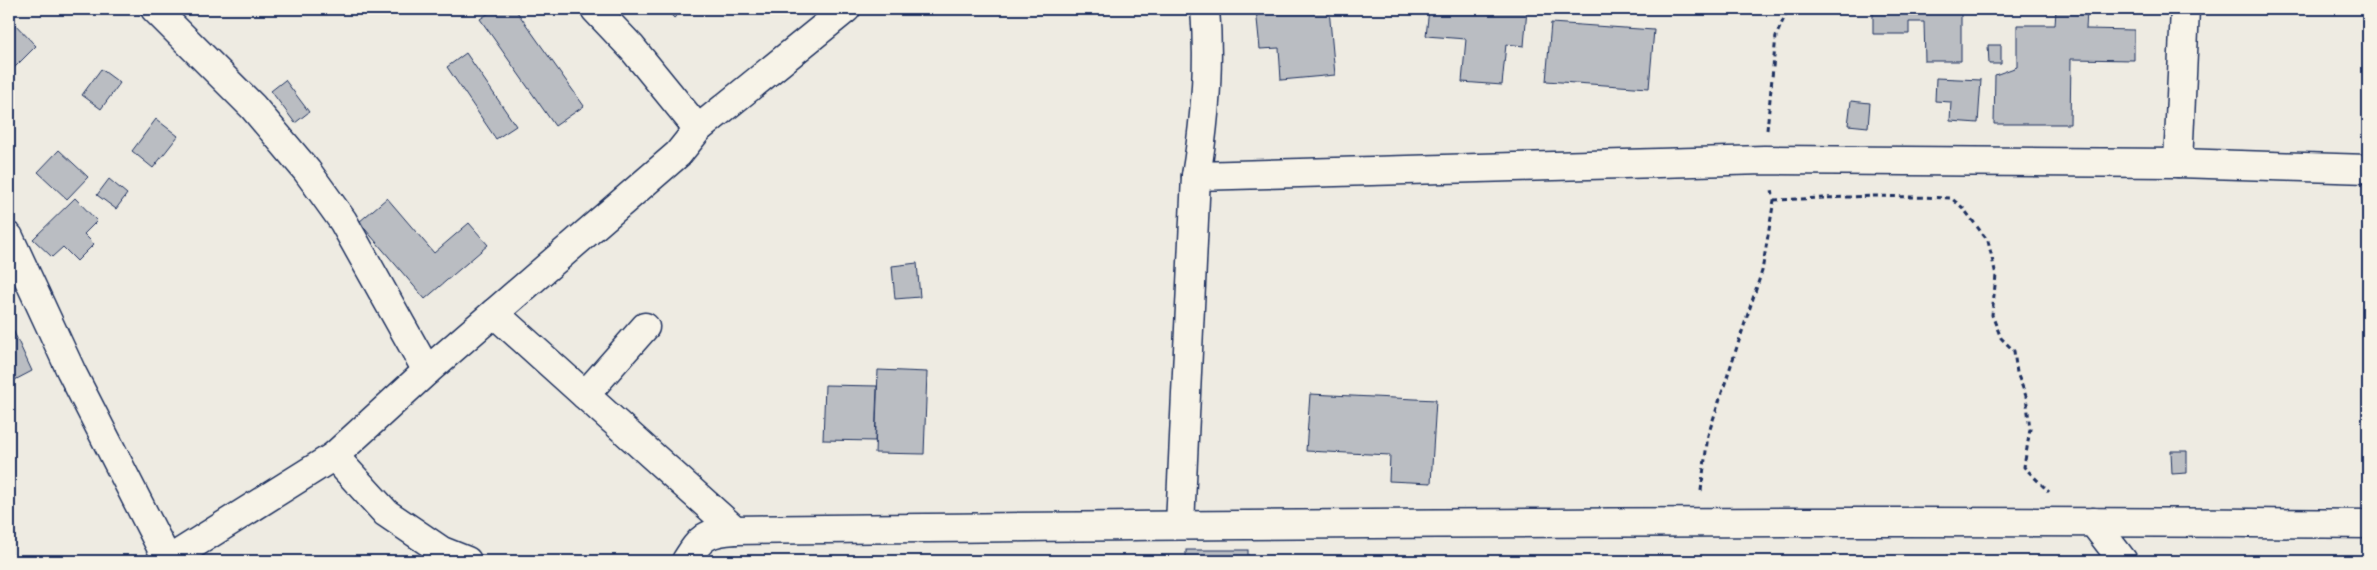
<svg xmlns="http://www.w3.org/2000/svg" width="2377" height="570" font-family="'Architects Daughter',sans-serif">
<rect width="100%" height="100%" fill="#eeebe2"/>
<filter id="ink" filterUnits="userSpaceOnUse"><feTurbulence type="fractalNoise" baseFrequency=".02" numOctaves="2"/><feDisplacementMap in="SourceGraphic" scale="10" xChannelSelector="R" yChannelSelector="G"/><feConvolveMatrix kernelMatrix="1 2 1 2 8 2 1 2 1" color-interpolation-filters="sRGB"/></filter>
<g filter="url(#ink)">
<!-- building -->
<g fill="#babdc2" stroke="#1b2f5e">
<polygon points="495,9 515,9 584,106 555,126 480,19"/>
<polygon points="666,9 684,9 674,18"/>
<polygon points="1256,9 1329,9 1335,75 1281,80 1279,48 1260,49"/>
<polygon points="1429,9 1527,9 1524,46 1506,44 1502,85 1462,82 1466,39 1426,36"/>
<polygon points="1873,9 1961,9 1961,61 1925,61 1924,22 1909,22 1909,34 1873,34"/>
<polygon points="2056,9 2087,9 2086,29 2134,30 2134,60 2071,59 2070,124 1994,124 1995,75 2017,67 2017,25 2055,25"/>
<polygon points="9,18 36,46 9,73"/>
<polygon points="1551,23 1654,30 1649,88 1546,81"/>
<polygon points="1988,45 2001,45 2001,64 1989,64"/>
<polygon points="466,53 516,126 496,139 447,67"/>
<polygon points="101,69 120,83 101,109 82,95"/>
<polygon points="1936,78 1981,80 1978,123 1950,121 1951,102 1935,101"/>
<polygon points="285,80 309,112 295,123 271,91"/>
<polygon points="1851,101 1870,103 1868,127 1848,125"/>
<polygon points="156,119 178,136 153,168 132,151"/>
<polygon points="59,150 88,177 67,199 38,172"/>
<polygon points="109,179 127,194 116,209 97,195"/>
<polygon points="75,198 97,221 84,234 94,244 77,261 63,247 52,257 33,239"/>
<polygon points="387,198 434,253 469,223 488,245 425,299 359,222"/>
<polygon points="917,263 920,297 895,299 892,266"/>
<polygon points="13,330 32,371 9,383 9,332"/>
<polygon points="878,370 927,372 924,454 875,453"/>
<polygon points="825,385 877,386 875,441 823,440"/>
<polygon points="1310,394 1436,400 1431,483 1389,481 1390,455 1306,451"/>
<polygon points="2171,451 2187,451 2187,473 2172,474"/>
<rect x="1186" y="550" width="62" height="11"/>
</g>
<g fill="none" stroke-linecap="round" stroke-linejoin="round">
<defs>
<g id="minor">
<polyline points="155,9 253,107 307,171 343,221 427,371"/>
<polyline points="595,9 632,48 698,129"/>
<polyline points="2178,163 2185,9"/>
<polyline points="1196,176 1764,160 2178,163 2368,169"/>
<polyline points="9,237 71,371 168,561"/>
<polyline points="494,313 585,395 645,327"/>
<polyline points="585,395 735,530"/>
<polyline points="334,456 386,513 442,551 467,561"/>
<polyline points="2093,522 2123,561"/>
<path d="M1180,525l16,-349c9,-55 14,-111 9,-167"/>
<polyline points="167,561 334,456 427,371 678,154 698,129 846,9"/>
<path d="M686,561c15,-24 20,-29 49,-31 544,-6 1089,-11 1633,-6"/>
</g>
</defs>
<!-- minor casing -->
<use href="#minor" stroke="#1b2f5e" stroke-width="31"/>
<!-- path -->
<g stroke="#1b2f5e" stroke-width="3" stroke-dasharray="5 4" stroke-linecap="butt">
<polyline points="1767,130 1776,36 1788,9"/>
<polyline points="1774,200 1874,196 1951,198 1963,208 1988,241 1996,275 1992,315 2001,338 2014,351 2017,373 2026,396 2030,429 2024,467 2049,492"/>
<polyline points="1701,491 1708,435 1762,271 1774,200 1772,190"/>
<polyline points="1696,561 1696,552"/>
</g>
<!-- minor -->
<use href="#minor" stroke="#f7f3e8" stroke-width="28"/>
</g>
</g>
<!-- margin -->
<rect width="2377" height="570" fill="none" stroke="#f7f3e8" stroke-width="30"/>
<rect x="15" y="15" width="2347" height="540" fill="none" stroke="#1b2f5e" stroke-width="2" filter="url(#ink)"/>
</svg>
